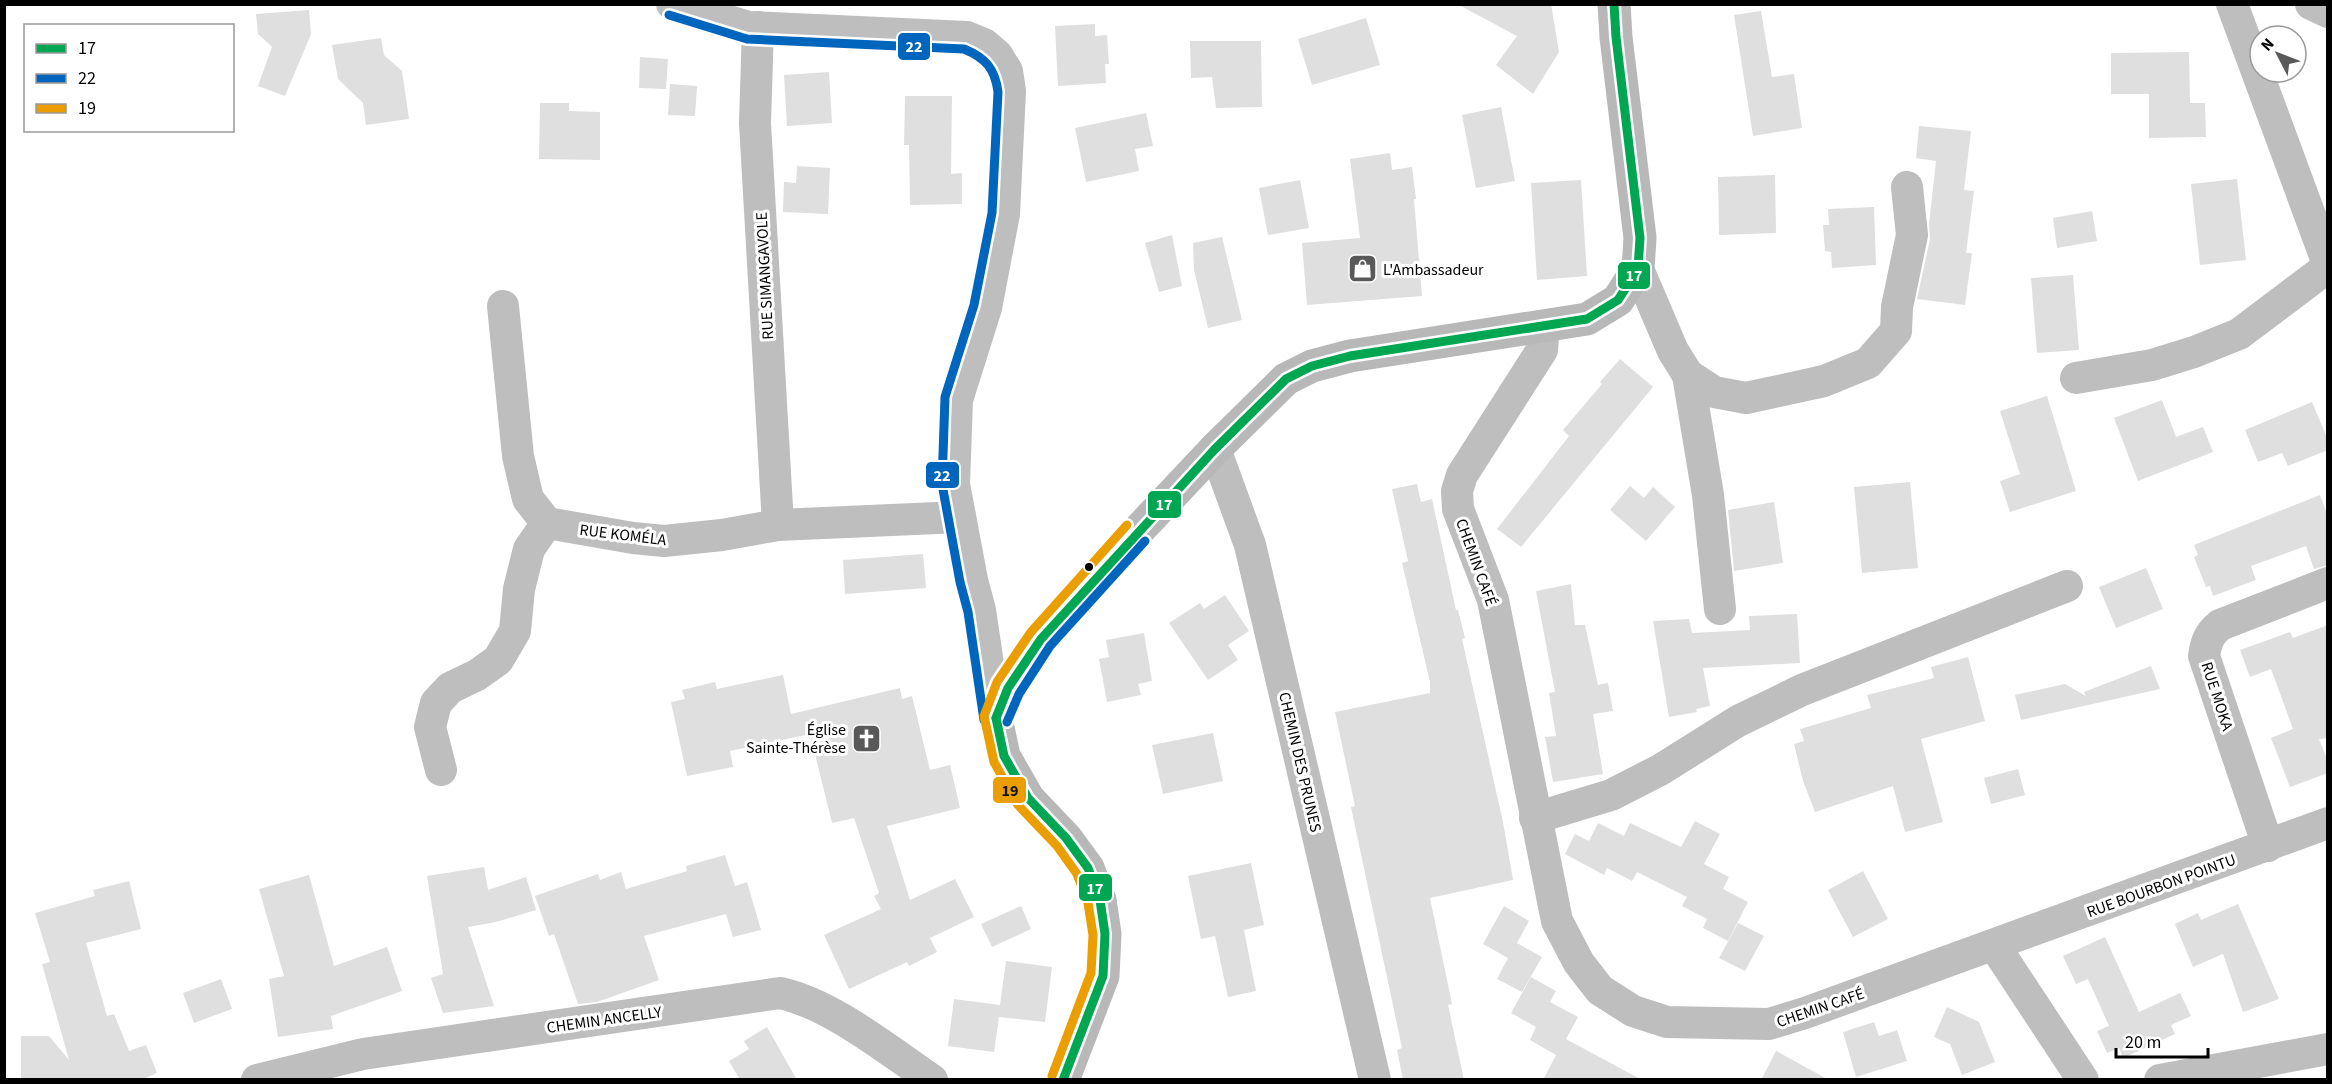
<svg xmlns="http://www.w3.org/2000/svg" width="2332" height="1084" font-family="'Source Sans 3',sans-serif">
<rect width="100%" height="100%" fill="#fff"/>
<!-- building -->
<g fill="#dfdfdf">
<polygon points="1457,4 1551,4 1559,52 1533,94 1496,65 1517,36"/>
<polygon points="309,10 311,34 285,96 258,86 272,47 258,34 256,14"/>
<polygon points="1761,11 1772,77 1794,74 1802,128 1753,136 1734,15"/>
<polygon points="1366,18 1380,65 1312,85 1298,39"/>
<polygon points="1095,24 1095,36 1107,35 1109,64 1105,64 1106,83 1058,86 1055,26"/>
<polygon points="381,38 384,55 402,71 409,119 366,125 363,103 338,79 332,45"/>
<polygon points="1190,41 1261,41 1262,107 1216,108 1212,77 1191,78"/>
<polygon points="2189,52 2190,103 2205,103 2206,137 2149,138 2149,94 2111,94 2111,53"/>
<polygon points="640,57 668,59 666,89 639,88"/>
<polygon points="829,72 832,123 787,126 784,75"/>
<polygon points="670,84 697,86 695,116 668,115"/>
<polygon points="905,96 952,96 951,174 962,173 962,204 910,205 909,145 904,145"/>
<polygon points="540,103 569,103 569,111 600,112 600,160 539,159"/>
<polygon points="1501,107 1515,181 1476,188 1462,115"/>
<polygon points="1146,113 1153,146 1135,149 1139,171 1086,182 1075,128"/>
<polygon points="1919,126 1971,131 1964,190 1974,191 1966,253 1972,253 1965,305 1917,299 1930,239 1929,224 1936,161 1916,158"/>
<polygon points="1390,153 1392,170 1412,167 1416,199 1414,199 1422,296 1307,305 1302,243 1360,238 1350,159"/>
<polygon points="797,166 830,168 828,214 783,212 784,182 796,183"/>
<polygon points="1775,175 1776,233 1719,235 1718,177"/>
<polygon points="2237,179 2246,260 2200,265 2191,184"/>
<polygon points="1300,180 1309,228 1268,235 1259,188"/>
<polygon points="1581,180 1587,276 1537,280 1531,183"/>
<polygon points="1874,207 1876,265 1832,268 1831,252 1825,251 1823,225 1829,225 1828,209"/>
<polygon points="2092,211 2097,241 2057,248 2053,218"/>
<polygon points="1172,235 1182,286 1159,292 1145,243"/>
<polygon points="1222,237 1242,320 1208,328 1194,270 1193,243"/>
<polygon points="2073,275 2079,350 2037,353 2031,278"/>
<polygon points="1620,359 1653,387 1521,547 1497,529 1569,436 1563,430 1602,384 1600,382"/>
<polygon points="2047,396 2076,491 2010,512 2000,481 2020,474 2000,411"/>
<polygon points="2162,400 2176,437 2203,427 2213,452 2138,481 2114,418"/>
<polygon points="2312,402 2328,440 2328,450 2288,466 2282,453 2258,462 2245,430"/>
<polygon points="1910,482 1918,568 1862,573 1854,487"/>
<polygon points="1417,484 1421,502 1432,499 1456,610 1458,610 1465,638 1462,639 1503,822 1513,880 1430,898 1452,1004 1448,1005 1464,1080 1403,1080 1397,1050 1402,1048 1351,807 1355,806 1335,712 1430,693 1430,682 1402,563 1408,561 1392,489"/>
<polygon points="1630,486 1644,498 1653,487 1675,507 1646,541 1610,510"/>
<polygon points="2320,495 2328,516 2328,565 2314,569 2306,546 2251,566 2256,580 2213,596 2210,586 2206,587 2194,557 2198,555 2194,545"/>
<polygon points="1774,502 1783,563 1734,571 1728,510"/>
<polygon points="923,554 926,588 845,594 843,560"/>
<polygon points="2146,568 2163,609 2116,628 2099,587"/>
<polygon points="1571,584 1575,625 1585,625 1598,685 1608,683 1613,711 1593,714 1603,774 1553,782 1545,737 1556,736 1549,693 1555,692 1536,591"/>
<polygon points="1225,595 1249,631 1228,645 1238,660 1208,680 1169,623 1200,603 1204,609"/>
<polygon points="1797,614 1800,663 1703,668 1710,706 1696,709 1697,712 1669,717 1653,621 1689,619 1692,633 1750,630 1749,616"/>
<polygon points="2328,625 2328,738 2319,739 2328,762 2328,773 2290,787 2271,738 2293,729 2271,669 2250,677 2240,650 2290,632 2293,638"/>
<polygon points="1144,633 1152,681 1138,684 1141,695 1107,702 1099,659 1109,657 1106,640"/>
<polygon points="1968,657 1985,721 1921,739 1943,822 1905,832 1893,786 1815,812 1803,781 1794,744 1804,741 1800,729 1871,708 1867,695 1934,678 1931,667"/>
<polygon points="2151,666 2160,689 2021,720 2015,695 2065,684 2086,696 2084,692"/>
<polygon points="783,675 791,714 900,688 902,699 912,696 930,770 950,765 960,808 887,826 910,900 955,879 974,917 930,938 937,952 909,966 907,962 849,989 824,935 881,909 874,896 879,893 854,818 832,823 810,734 730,751 733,767 687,776 671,702 685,699 682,690 715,682 717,689"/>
<polygon points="1213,733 1223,781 1163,794 1152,745"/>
<polygon points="2018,769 2025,795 1991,804 1984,778"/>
<polygon points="1695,821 1720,834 1704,864 1729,877 1723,889 1748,902 1728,941 1703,928 1707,919 1682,906 1687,897 1637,872 1632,881 1607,868 1604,875 1565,854 1575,834 1589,841 1598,823 1624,836 1630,823 1681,847"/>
<polygon points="725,855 735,886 747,882 761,930 733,937 726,914 644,936 659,980 597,1002 578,1004 554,934 549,936 535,896 598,874 600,880 621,872 626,889 687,871 686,866"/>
<polygon points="1251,863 1264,925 1244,930 1256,991 1228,997 1215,936 1201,939 1188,876"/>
<polygon points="484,867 488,890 526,877 536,910 496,922 468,927 494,1006 443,1013 431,978 443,974 427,876"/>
<polygon points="1863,871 1888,919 1853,937 1828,890"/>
<polygon points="309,875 334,966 387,947 402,991 331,1016 333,1029 278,1037 269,979 284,976 259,889"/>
<polygon points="129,881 141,929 86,943 107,1016 114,1014 129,1051 146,1045 157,1073 141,1080 21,1080 21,1036 49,1036 69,1060 42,964 50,962 35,913 95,896 93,890"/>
<polygon points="2238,904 2279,999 2243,1012 2223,954 2193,967 2175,924 2198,913 2201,920"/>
<polygon points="1021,906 1031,929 992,947 981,924"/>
<polygon points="1504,906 1529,921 1517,943 1542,957 1522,992 1497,979 1508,958 1483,944"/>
<polygon points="1738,923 1764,936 1745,971 1719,958"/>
<polygon points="2105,937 2139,1012 2180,993 2191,1016 2171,1025 2175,1034 2123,1058 2119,1048 2107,1053 2097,1031 2109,1026 2088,979 2076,984 2063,956"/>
<polygon points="1006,961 1052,967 1045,1022 999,1017 994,1052 948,1046 954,999 1000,1005"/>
<polygon points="1531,977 1556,991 1550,1002 1578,1017 1566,1039 1642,1080 1543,1080 1556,1055 1530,1040 1536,1027 1511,1013"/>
<polygon points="221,979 232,1009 194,1023 183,993"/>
<polygon points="1947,1007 1979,1022 1995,1062 1962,1075 1950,1044 1934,1037"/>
<polygon points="1874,1022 1879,1036 1897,1030 1907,1061 1856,1077 1843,1032"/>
<polygon points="767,1027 797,1080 740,1080 729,1061 749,1049 744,1041"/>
<polygon points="1776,1051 1829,1080 1761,1080"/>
</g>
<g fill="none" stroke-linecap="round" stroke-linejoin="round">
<!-- minor -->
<g stroke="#bebebe" stroke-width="32">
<polyline points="672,4 749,27 967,37 984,44 997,55 1007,71 1010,91 1004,214 986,308 957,400 954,484 972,580 980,610 996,718"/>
<polyline points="2232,4 2328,264"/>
<polyline points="2311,4 2328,12"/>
<polyline points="758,27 755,123 778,525"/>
<polyline points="1638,269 1673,351 1688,375 1714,392 1746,398 1824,381 1868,363 1896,331 1897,307 1912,235 1907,187"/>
<polyline points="503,306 518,456 528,499 547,523 633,538 664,541 722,535 778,525 960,517"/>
<polyline points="1544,326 1542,350 1462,475 1457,491 1458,509 1493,600 1557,921 1579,963 1600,990 1633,1011 1667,1022 1769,1024 1805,1013 2328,823"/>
<polyline points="1688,375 1708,495 1720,609"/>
<polyline points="2076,378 2152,365 2194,352 2239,334 2328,267"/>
<polyline points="1215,449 1250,545 1375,1080"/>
<polyline points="441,770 430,727 436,703 450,688 477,675 498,660 515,631 519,589 529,549 547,523"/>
<polyline points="1535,818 1611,795 1660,770 1738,721 1802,690 2067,586"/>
<path d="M2268,846l-64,-190c2,-14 5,-22 16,-31l108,-42"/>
<polyline points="1994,945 2083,1080"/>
<path d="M257,1080l106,-26 417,-61c51,11 108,57 152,87"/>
<polyline points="2160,1080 2328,1049"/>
</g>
<!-- secondary -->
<polyline stroke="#b8b8b8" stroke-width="33" points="1063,1080 1103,976 1105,934 1100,900 1088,868 1066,838 1028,798 1004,756 996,718 1008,688 1041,639 1136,533 1215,449 1286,379 1312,366 1350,356 1587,319 1618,300 1638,269 1640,238 1616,37 1614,4"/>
<defs>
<g id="bus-1">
<polyline points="996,718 1008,688 1041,639 1215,449 1286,379 1312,366 1350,356 1587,319 1618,300 1638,269 1640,238 1616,37 1614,4"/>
<polyline points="996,718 1004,756 1028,798 1066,838 1088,868 1100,900 1105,934 1103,976 1063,1080"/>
</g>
<g id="bus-2">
<path d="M669,15l78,24 217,10c22,9 31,20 34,43l-6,121 -18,92 -29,92 -3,87 18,98 8,30 16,108"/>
<polyline points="1007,722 1019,694 1050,646 1145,541"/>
</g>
<polyline id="bus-3" points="1052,1076 1091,973 1093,935 1088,903 1077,874 1057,846 1018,805 994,762 984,716 997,682 1031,632 1127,525"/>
</defs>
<!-- bus-1 casing -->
<use href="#bus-1" stroke="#fff" stroke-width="14"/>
<!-- bus-2 casing -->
<use href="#bus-2" stroke="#fff" stroke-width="14"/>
<!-- bus-3 casing -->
<use href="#bus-3" stroke="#fff" stroke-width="14"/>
<!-- bus-1 -->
<use href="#bus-1" stroke="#00a651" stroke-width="9"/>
<!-- bus-2 -->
<use href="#bus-2" stroke="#0065bd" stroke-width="9"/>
<!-- bus-3 -->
<use href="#bus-3" stroke="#eb9e00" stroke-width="9"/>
</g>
<!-- icons -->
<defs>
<symbol id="shop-square" viewBox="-11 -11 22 22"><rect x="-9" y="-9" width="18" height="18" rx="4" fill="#595959" stroke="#fff"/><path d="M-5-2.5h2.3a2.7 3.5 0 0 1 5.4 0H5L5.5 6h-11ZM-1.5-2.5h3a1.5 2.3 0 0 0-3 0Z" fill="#fff"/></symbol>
<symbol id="church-square" viewBox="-11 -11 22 22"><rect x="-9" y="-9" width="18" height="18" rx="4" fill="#595959" stroke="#fff"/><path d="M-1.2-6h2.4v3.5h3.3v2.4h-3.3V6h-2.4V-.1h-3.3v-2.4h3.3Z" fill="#fff"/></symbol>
</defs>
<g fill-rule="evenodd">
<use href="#shop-square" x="1346" y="252" width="33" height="33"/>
<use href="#church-square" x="850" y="722" width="33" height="33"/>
</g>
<!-- markers -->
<circle fill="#000" stroke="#fff" stroke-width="2" cx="1089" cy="567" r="5"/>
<g text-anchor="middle" stroke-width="6" stroke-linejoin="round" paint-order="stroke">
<!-- poi labels -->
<g font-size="16" fill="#000" stroke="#fff" text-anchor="start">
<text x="1383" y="275">L'Ambassadeur</text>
<text x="846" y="735" text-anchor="end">Église<tspan x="846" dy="18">Sainte-Thérèse</tspan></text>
</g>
<!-- street labels -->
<g font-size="16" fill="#000" stroke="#fff">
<text transform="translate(764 276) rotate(-93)" y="6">RUE SIMANGAVOLE</text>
<text transform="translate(623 534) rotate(7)" y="6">RUE KOMÉLA</text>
<text transform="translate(1477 562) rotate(70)" y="6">CHEMIN CAFÉ</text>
<text transform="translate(2218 696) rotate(72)" y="6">RUE MOKA</text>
<text transform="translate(1301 762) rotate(77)" y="6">CHEMIN DES PRUNES</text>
<text transform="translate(2161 885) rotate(-20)" y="6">RUE BOURBON POINTU</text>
<text transform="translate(1820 1007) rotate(-19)" y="6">CHEMIN CAFÉ</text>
<text transform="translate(604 1019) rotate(-8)" y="6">CHEMIN ANCELLY</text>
</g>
</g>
<g stroke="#fff" stroke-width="2">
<rect x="897" y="32" width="34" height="29" rx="6" fill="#0065bd"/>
<rect x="1617" y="261" width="34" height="29" rx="6" fill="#00a651"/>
<rect x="925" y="461" width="35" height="28" rx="6" fill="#0065bd"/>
<rect x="1147" y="490" width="35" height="29" rx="6" fill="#00a651"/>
<rect x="992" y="776" width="35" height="28" rx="6" fill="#eb9e00"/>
<rect x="1078" y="873" width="35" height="29" rx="6" fill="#00a651"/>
</g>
<g font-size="16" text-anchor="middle" font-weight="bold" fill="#fff">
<text x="914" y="52">22</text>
<text x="1634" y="281">17</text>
<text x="942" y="481">22</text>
<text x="1164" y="510">17</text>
<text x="1095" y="894">17</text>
</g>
<g font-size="16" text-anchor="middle" font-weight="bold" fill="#111">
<text x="1010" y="796">19</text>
</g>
<!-- border -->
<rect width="2332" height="1084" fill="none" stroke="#000000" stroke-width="12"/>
<!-- legend -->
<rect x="24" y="24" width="210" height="108" fill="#ffffff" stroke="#999999" stroke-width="1.5"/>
<rect x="36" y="44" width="30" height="9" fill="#00a651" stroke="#999999" stroke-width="1.5"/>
<text x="78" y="54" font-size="18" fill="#000000">17</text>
<rect x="36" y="74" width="30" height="9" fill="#0065bd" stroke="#999999" stroke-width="1.5"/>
<text x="78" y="84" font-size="18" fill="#000000">22</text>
<rect x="36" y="104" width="30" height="9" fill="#eb9e00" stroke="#999999" stroke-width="1.5"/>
<text x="78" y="114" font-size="18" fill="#000000">19</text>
<!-- north arrow -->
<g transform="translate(2278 54) rotate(312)"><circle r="28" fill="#ffffff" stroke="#999999" stroke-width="1.5"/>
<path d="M0-4.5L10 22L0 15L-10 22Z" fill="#595959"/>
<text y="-9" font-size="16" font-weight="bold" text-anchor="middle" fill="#000000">N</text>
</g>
<!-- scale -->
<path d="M2116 1048v9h92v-9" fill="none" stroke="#000000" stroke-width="3"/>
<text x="2125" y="1048" font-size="18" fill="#000000" stroke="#ffffff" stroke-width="4.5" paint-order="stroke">20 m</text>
</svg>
